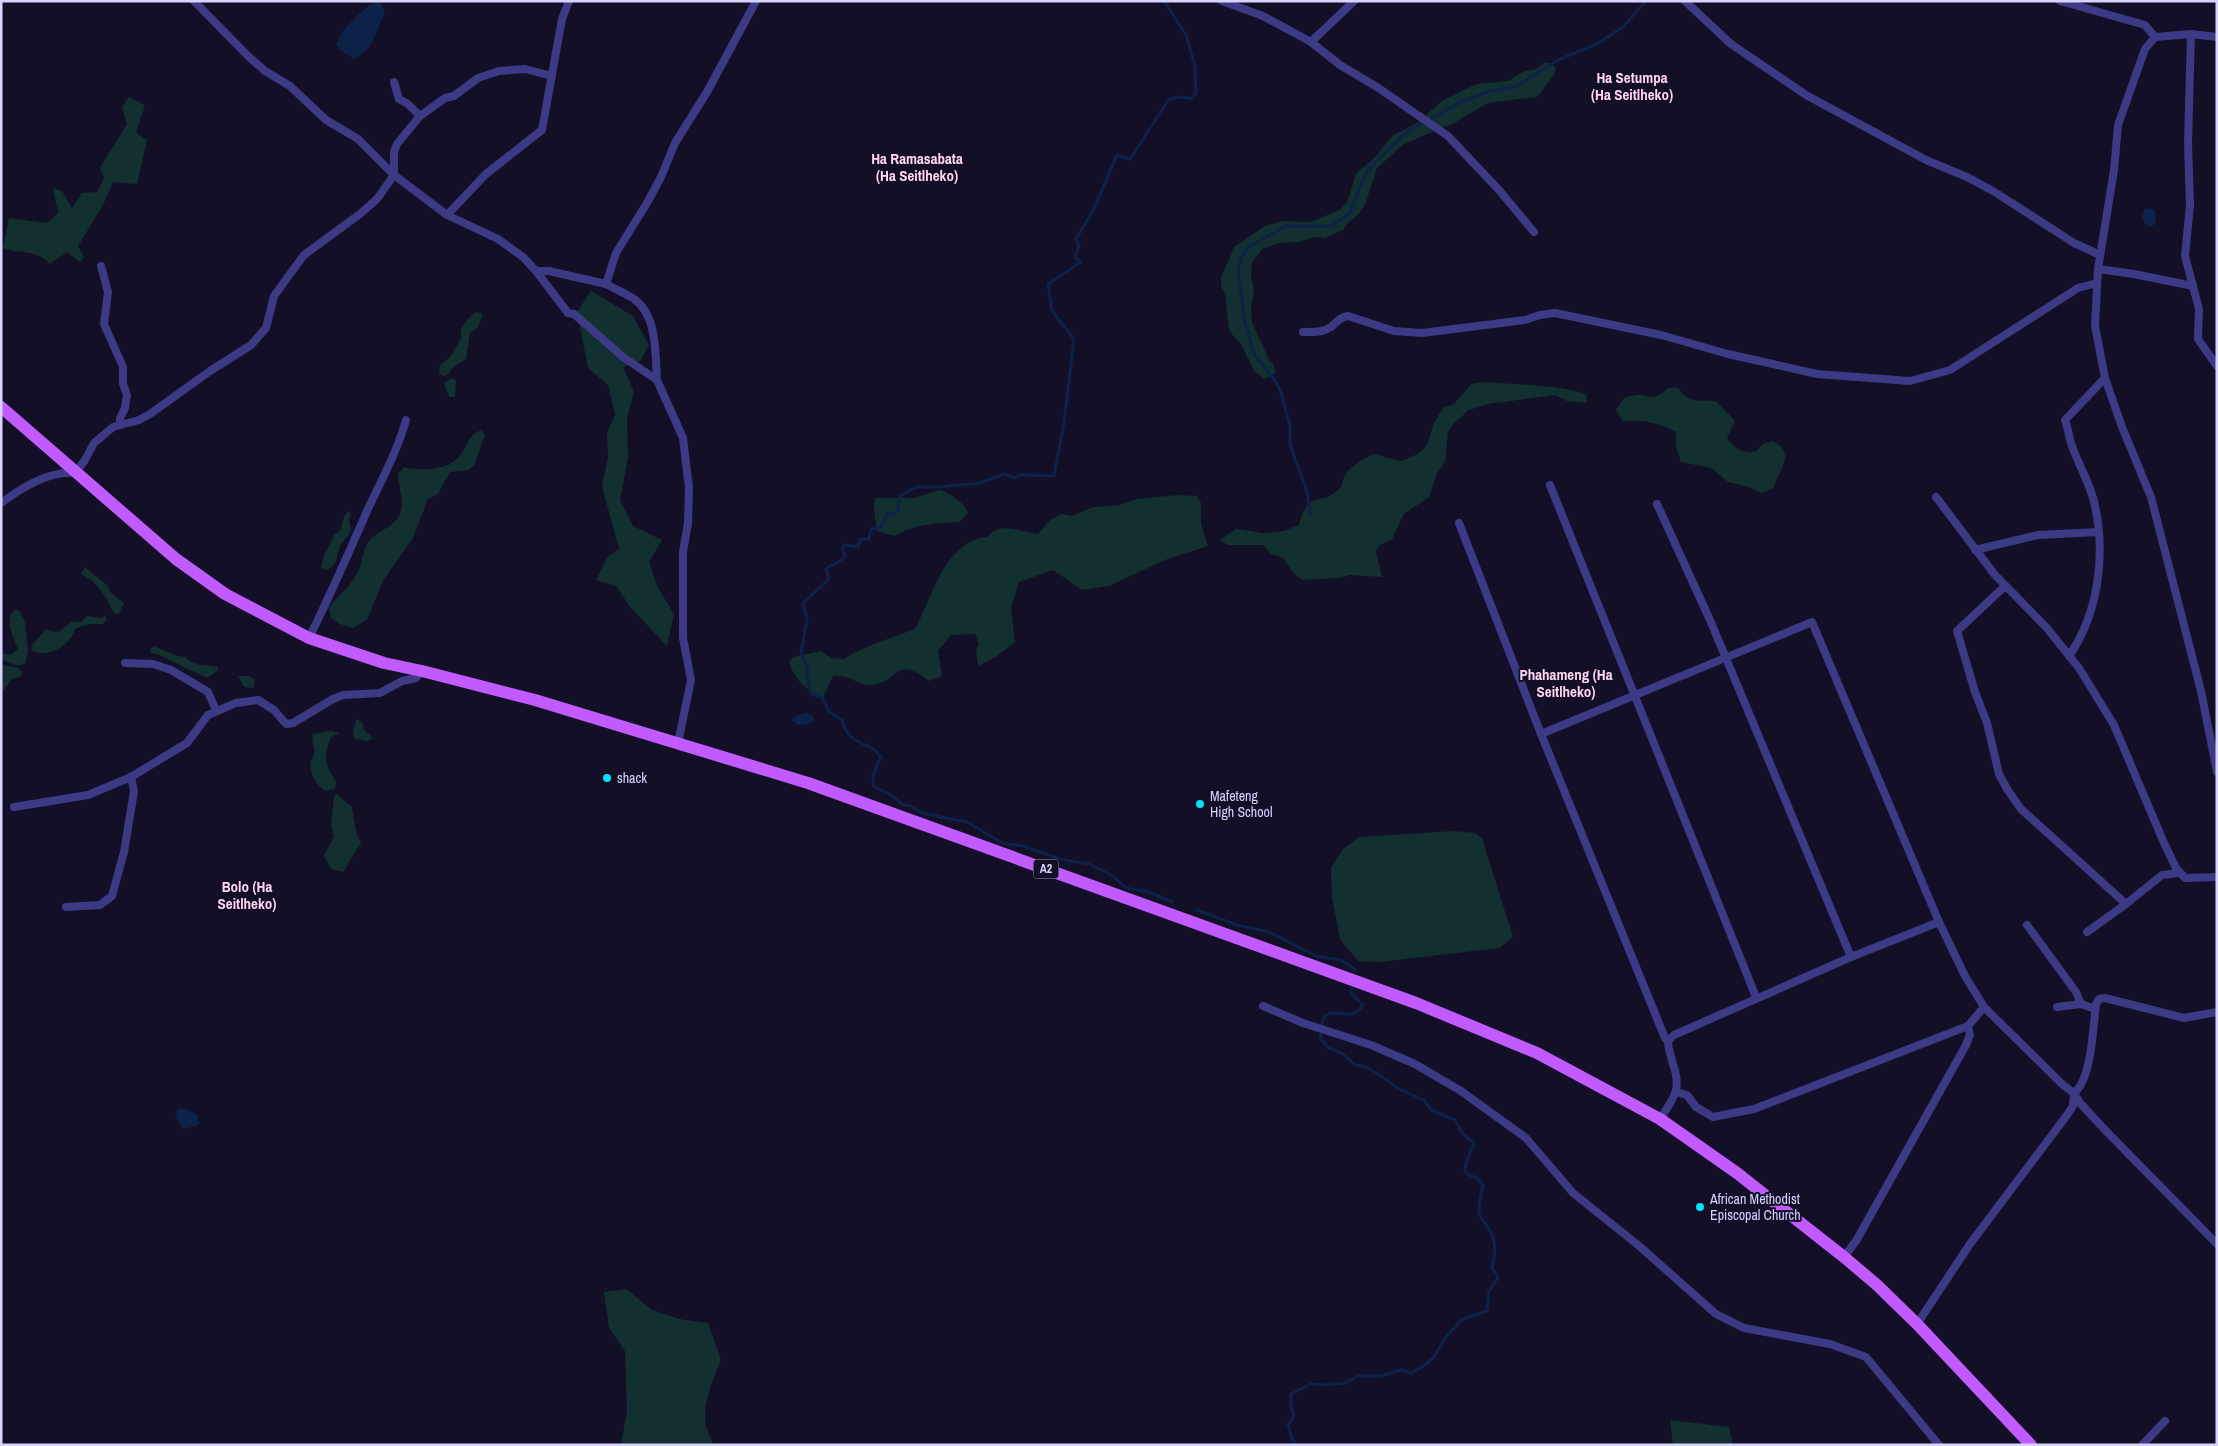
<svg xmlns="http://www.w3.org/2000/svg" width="2218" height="1446" font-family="'Archivo Narrow',sans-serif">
<rect width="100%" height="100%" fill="#130f26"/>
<!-- green -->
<g fill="#12302f">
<polygon points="1545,62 1552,64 1556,68 1554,75 1537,97 1488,103 1454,123 1404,144 1377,168 1366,202 1359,214 1348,223 1343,230 1325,238 1315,237 1298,242 1279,243 1262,249 1252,263 1251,275 1254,290 1251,308 1252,323 1270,361 1274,365 1275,373 1265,379 1254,371 1241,344 1229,331 1225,294 1221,286 1221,278 1234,247 1265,226 1283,221 1310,222 1340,210 1347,202 1356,174 1374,158 1392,136 1417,123 1442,101 1476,84 1508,81 1525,71 1536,69"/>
<path d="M129,97l16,8 -9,28 11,7 -10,44 -24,-2 -10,23 -25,41 6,11 -4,5 -13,-10 -17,12c-14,-15 -30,-10 -47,-16l6,-30 38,5 11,-10 -5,-25 9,3 10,17 10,-15 15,-1 7,-14 -4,-10 27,-44 -5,-17z"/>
<polygon points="591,291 633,316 649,345 640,361 623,367 634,392 627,418 628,458 620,500 633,526 662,540 649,562 658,588 674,614 667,646 631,608 616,586 596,580 607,557 619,549 602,486 608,457 607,434 615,414 608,385 588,368 577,312"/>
<polygon points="475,312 483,314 478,327 470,333 466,359 452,368 448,375 443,376 439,373 440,365 451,356 461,338 461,329 467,320"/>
<polygon points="451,378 456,380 455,397 449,397 444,383"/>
<path d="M1484,382c35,3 68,2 102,12l1,9 -20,-2 -12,-6 -67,9 -19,6 -15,13 -6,9 -3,30 -8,11 -8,24 -25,17 -12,25 -12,6 -4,6 6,26 -32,-2 -12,3 -35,2 -9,-6 -11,-16 -12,-4 -8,-9h-35l-9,-5 17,-11 27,4 21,-2 15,-6c9,-36 22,-18 40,-36 5,-4 3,-9 6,-14 5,-9 19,-16 28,-21l28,7 17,-7 9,-9 7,-22 9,-15 11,-4 17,-20z"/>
<path d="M1668,388h10c13,17 20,11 38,13l19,20 -8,17c8,11 15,15 28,14l8,-8 10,-3c24,12 6,30 0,47l-11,5 -13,-6 -21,-5 -17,-14 -30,-6 -5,-15v-15c-19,-10 -33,-12 -53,-11l-7,-11 8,-12c5,-1 12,-4 17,-3 14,3 16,3 27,-7z"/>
<path d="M482,430l3,5 -11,30 -5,5 -19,2 -12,22 -10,5 -15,39 -29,41 -17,40 -14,9 -13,-4 -9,-6 -2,-11c11,-13 25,-23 31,-40 3,-9 3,-18 9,-26 8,-10 23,-13 30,-25 7,-13 -1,-28 -1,-42l6,-7c19,4 46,4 58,-14 7,-10 7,-19 20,-23z"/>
<path d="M939,490c11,2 25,13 29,23l-9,9c-23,1 -44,2 -65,14l-17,-5 -3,-21 1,-12h39z"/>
<path d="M1178,495l19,1 4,7v21l7,22 -43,14 -56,26 -27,4 -29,-20 -34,12 -8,26 4,34 -18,14 -19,10 -2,-17 3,-4 -4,-11 -24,1 -13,16 4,25 -13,5c-36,-28 -29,3 -59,4 -13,0 -23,-12 -37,-9l-10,22c-18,-8 -28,-18 -34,-36l4,-5 28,-6 10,7 13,1c19,-13 48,-21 71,-30 15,-28 27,-77 61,-90 3,-1 7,-1 11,-2 3,-2 5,-6 9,-7 12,-5 29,3 42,4l12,-14 11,-6 11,2 21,-9 27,-2 16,-6z"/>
<path d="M348,511l3,2 -2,6 2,12c-3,6 -9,10 -11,16 -5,11 -1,18 -14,23l-5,-3c2,-13 9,-21 13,-32l6,-4 4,-14z"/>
<polygon points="85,567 108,586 110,592 124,603 118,615 113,612 105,596 93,581 81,574"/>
<path d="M15,609l4,1 6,12 3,30 -3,12 -7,2 -17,-7v-6l10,2 7,-6c-5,-12 -14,-30 -3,-40z"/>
<path d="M87,616l15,2 3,-2 2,2 -4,6h-14l-14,5c-4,16 -29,32 -44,20l1,-4 14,-16 8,3 6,-1 11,-9h11z"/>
<path d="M154,646l23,10 9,1c7,10 21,7 32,10v3l-11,8 -50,-24 -6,-1 -1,-3z"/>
<polygon points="5,665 18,668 23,672 20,677 12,679 1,694 1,666"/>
<polygon points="238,676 249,676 255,680 254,688 244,687"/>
<polygon points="356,719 362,722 364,730 373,738 367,741 355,739 353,733"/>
<path d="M330,731l10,2 -9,4c-7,17 -7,29 5,44l-1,8 -9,2c-9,-5 -18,-19 -15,-30 1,-2 3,-4 3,-7 1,-7 -3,-12 -1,-20z"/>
<path d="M337,794l15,13 4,24 5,12 -18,29 -12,-3 -7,-13 10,-20c-5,-13 -1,-26 0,-40z"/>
<polygon points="1454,831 1475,833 1482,838 1513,937 1499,948 1380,962 1358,961 1340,939 1332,897 1331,868 1343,849 1359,837"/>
<path d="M626,1289l26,21 27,9 29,4 13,37c-8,21 -19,43 -15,66 1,7 7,11 6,19h-91l6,-34 -2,-60 -16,-23 -5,-36z"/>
<polygon points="1670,1420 1729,1427 1733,1445 1673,1445"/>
</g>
<!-- water -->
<g fill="#0c2248">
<path d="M375,2l6,2 4,6c-1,4 -11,29 -13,33 -3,5 -12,13 -18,16l-14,-9 -4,-5c4,-14 26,-36 39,-43z"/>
<path d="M2149,208c9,3 7,8 6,16l-5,3 -5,-3 -3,-7 2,-8z"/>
<path d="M806,713l6,2 3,6c-8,4 -16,7 -23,-1l2,-3z"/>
<polygon points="182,1108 197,1114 200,1123 196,1126 182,1129 175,1115 178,1109"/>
</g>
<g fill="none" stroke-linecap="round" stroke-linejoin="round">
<!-- stream -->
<g stroke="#0c2248" stroke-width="3">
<path d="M1164,1l22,34 9,31 1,28 -5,5 -9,-2 -13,2 -39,60 -13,-4 -24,56 -17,28 3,7 -4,11 6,5 -33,22 4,27 22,28 -10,84 -10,53 -35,-1 -4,3 -11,-4 -24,9 -41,4h-23l-16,9 -2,14 -4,4 -6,-1 -8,15 -9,1 -2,10h-8l-3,8 -14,-2 -2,3 3,8c-5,8 -13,7 -19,13l3,10 -26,24 4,16 -6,34 7,16 -1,8 4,16 12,5 6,14 13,8c8,29 24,17 39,37l-8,18 1,12 16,7 13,11 8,1 10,7 46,9 35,21 21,3 37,13 29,5 24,12 13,12 23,4 23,10"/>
<polyline points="1310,513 1307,491 1290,445 1290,426 1281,392 1274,379 1254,354 1245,322 1238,270 1242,256 1250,246 1286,226 1331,226 1349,214 1367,171 1406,132 1461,102 1488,92 1517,86 1558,60 1597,44 1623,27 1646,1"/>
<polyline points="1197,910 1237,925 1269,932 1316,956 1341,960 1356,970"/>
<path d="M1297,1445l-4,-4 -5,-16 6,-9 -3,-9v-13l20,-10 11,1 24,-2 12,-7h22l22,-6 9,3 10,-5 13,-11 12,-20 15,-17 26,-9 2,-19 9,-15 -6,-9c3,-13 5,-27 -3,-39 -3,-6 -8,-8 -10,-16 -1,-7 2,-19 4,-27l-4,-7 -12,-5 -2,-5 2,-9 7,-17 -11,-9 -8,-14 -24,-10 -7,-10 -25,-11 -22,-16 -13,-7 -9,-1 -12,-11 -14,-6 -8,-8c-2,-50 27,-10 42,-35l-12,-12v-5"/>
</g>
<!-- minor -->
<g stroke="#3d3a85" stroke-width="8">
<polyline points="194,1 249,57 265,71 290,86 326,120 358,139 394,175 447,215 498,239 523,257 536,271 549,271 606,284"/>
<polyline points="1222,1 1263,16 1311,42 1340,65 1377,87 1448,136 1499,190 1534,232"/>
<polyline points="1685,1 1731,44 1806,95 1926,160 1967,177 1993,191 2074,243 2100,255"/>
<polyline points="2060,1 2145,25 2155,37"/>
<polyline points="2191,34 2188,143 2190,205 2185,256 2199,309 2198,339 2217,366"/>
<polyline points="2217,37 2191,34 2155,37 2145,49 2118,125 2114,170 2098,269 2095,326 2105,378 2122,427 2151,497 2201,691 2217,772"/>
<polyline points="1311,42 1354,1"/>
<polyline points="394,82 399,99 408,104 420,116"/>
<polyline points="447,215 486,174 542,130 562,19 569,1"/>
<polyline points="101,266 108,292 104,324 123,367 123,384 127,395 125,408 120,418 120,425"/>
<polyline points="2098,269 2134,274 2193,286"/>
<polyline points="536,271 568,313 574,314 623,357 657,380 683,438 689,488 688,523 683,552 683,638 691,680 678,743"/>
<path d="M1303,332c10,0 19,1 28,-5 6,-5 9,-10 17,-11l46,15 28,2 103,-13 15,-5 15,-2 106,22 67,19 89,20 93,7 40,-11 128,-82 19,-5"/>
<path d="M657,380c-2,-26 1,-64 -23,-81 -9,-6 -19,-10 -28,-15l10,-31 31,-50 14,-26 14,-34 32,-51 49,-91"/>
<polyline points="1550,485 1756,997"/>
<polyline points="1936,497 1995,575 2046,627 2079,668 2114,725 2164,843 2176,868 2185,878 2217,877"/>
<path d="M1,503c20,-15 49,-33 74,-30l10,-13 9,-17 19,-16 26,-7 11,-6 60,-43 41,-26 15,-17 8,-32 30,-41 56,-41 17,-15 17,-24v-23l3,-8 23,-28 25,-18 9,-2 24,-18 21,-7 26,-2 27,7"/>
<polyline points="1657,504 1710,620 1851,957"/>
<polyline points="1459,523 1541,734 1665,1038 1668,1041"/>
<polyline points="1975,550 2038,535 2098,532"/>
<polyline points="2005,586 1957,631 1975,692 1987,723 1999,774 2007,789 2021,809 2126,904 2162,875 2179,873"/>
<path d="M309,638c21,-42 40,-86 59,-129 14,-30 29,-57 38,-89"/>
<path d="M2069,656c29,-42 37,-100 26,-150 -4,-21 -16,-40 -23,-60 -3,-8 -4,-18 -7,-26l40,-42"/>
<polyline points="125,663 153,664 171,670 208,692 216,710"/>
<polyline points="1541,734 1812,622 1939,922"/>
<polyline points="14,807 88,795 131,777"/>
<polyline points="66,907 100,905 112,896 124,852 134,791 131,777 187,743 208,715 236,703 258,700 274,710 286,724 293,723 333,699 343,695 380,693 402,681 416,678 422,671"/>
<polyline points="2027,925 2076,992 2081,1004"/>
<polyline points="2087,932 2126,904"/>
<polyline points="1263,1006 1303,1023 1371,1045 1415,1064 1461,1091 1526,1138 1573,1193 1638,1245 1716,1314 1744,1328 1830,1344 1866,1357 1939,1445"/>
<polyline points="2057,1007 2081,1004 2095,1009"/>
<polyline points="1676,1092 1687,1095 1696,1107 1713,1117 1754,1109 1968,1026 1984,1007"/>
<polyline points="2074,1093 2080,1103 2107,1132 2217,1244"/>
<path d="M1660,1119c14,-21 22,-30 13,-55 -2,-8 -5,-15 -5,-23l6,-6 177,-78 88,-35 26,54 19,31 79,78 11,8c18,-14 19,-67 22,-89l3,-5 6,-1 79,20 33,-6"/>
<polyline points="1844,1257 1856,1241 1966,1045 1970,1035 1968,1026"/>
<polyline points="1917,1324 1970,1244 2067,1115 2073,1106 2074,1093"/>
<polyline points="2142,1445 2165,1421"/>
</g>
<!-- primary -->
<polyline stroke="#c25bff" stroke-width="12" points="1,407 176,559 225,594 309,638 384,663 422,671 535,700 808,783 1416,1003 1537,1053 1660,1119 1737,1173 1844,1257 1877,1285 1917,1324 2031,1445"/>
</g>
<!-- markers -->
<g fill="#00e5ff" stroke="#130f26" stroke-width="2">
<circle cx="607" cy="778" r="5"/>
<circle cx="1200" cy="804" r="5"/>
<circle cx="1700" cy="1207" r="5"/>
</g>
<g text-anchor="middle" stroke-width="4" stroke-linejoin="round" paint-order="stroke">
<!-- shield labels -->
<rect fill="#130f26" stroke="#9e99be" stroke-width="1" x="1033.5" y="859.5" width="25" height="19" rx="4"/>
<g font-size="12" font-weight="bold" fill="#d9d4ff">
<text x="1046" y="873">A2</text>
</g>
<!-- poi labels -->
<g font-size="14" fill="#d9d4ff" stroke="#130f26" text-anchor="start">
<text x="617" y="783">shack</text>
<text x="1210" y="801">Mafeteng<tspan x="1210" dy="16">High School</tspan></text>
<text x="1710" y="1204">African Methodist<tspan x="1710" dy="16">Episcopal Church</tspan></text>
</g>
<!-- neighbourhood labels -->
<g font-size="15" font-weight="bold" fill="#ffd6f0" stroke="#130f26">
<text x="1632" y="83">Ha Setumpa<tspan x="1632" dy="17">(Ha Seitlheko)</tspan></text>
<text x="917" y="164">Ha Ramasabata<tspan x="917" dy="17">(Ha Seitlheko)</tspan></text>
<text x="1566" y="680">Phahameng (Ha<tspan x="1566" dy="17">Seitlheko)</tspan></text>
<text x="247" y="892">Bolo (Ha<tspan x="247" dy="17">Seitlheko)</tspan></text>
</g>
</g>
<!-- border -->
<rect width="2218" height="1446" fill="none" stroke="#d9d4ff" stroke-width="5"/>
</svg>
